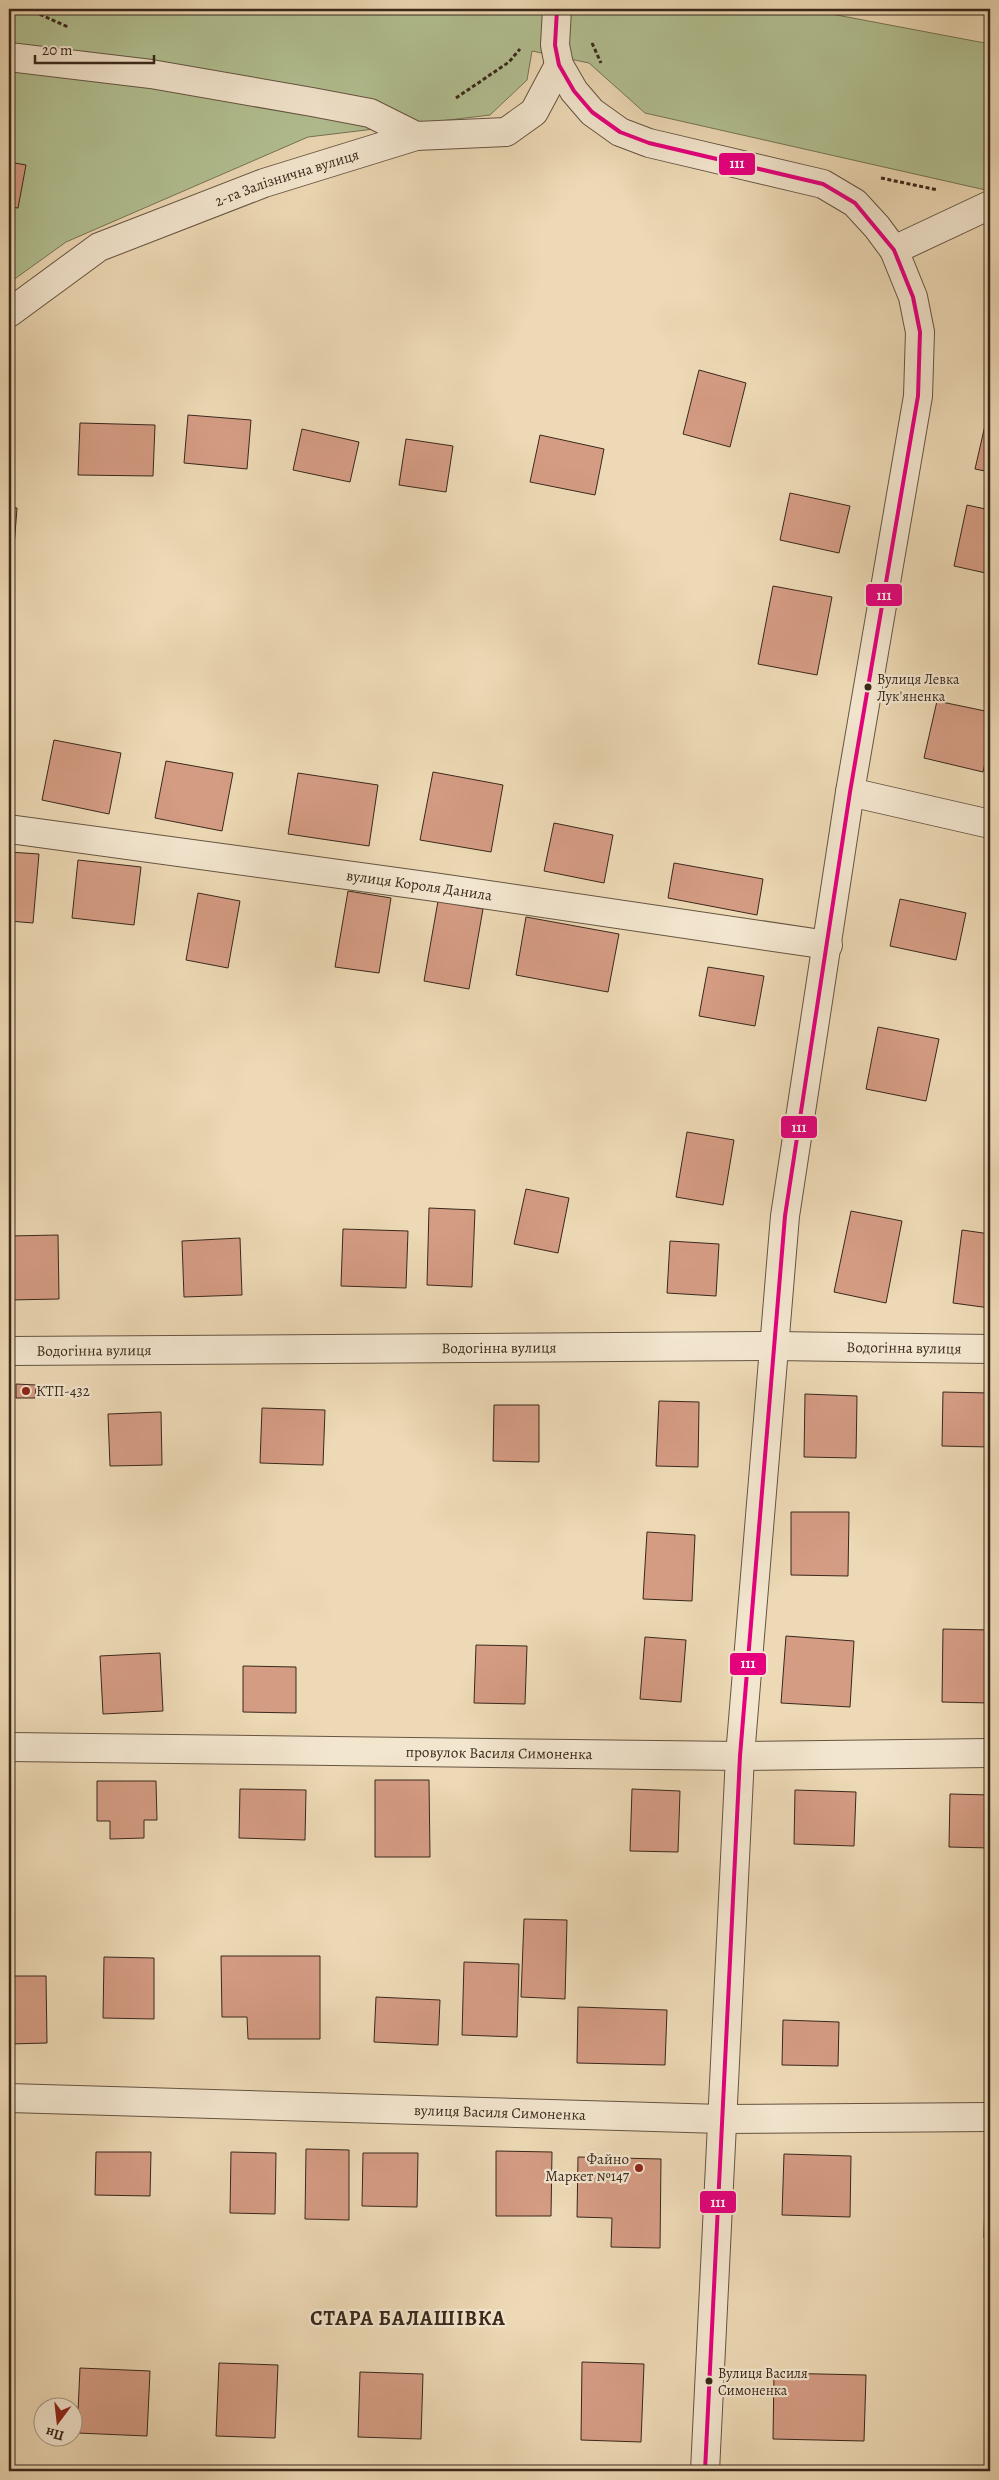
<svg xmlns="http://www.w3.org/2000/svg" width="999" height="2480" font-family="Alegreya,serif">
<rect width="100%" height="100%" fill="#edd9b5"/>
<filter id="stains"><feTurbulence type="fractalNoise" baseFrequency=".004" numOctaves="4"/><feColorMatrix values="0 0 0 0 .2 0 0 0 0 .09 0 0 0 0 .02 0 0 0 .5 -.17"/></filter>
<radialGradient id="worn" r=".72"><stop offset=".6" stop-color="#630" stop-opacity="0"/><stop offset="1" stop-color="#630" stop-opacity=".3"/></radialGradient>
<!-- green -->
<polygon fill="#b2c092" stroke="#767456" points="9,9 805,9 990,44 990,191 645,113 589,63 532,51 527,80 490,115 308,137 66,242 9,283"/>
<!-- building -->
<g fill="#d59c84" stroke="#39281b">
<polygon points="9,162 26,165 18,208 9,207"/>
<polygon points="699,370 746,383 730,447 683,434"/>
<polygon points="188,415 251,420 247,469 184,463"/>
<polygon points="986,421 990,422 990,472 975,469"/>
<polygon points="80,423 155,425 153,476 78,475"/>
<polygon points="302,429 359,442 350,482 293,470"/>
<polygon points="540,435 604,449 595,495 530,482"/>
<polygon points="406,439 453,446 446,492 399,485"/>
<polygon points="790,493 850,506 839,553 780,540"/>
<polygon points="967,505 990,510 990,574 954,566"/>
<polygon points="9,507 17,508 13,560 9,560"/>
<polygon points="773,586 832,597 817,675 758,664"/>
<polygon points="937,701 990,712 990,741 983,772 924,758"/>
<polygon points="54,740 121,753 109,814 42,800"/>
<polygon points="166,761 233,773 222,831 155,818"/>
<polygon points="433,772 503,785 491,852 420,840"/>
<polygon points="298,773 378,785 369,846 288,834"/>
<polygon points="554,823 613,835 604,883 544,871"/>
<polygon points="9,852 39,854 33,923 9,921"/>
<polygon points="78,860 141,867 134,925 72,918"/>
<polygon points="674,863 763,879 757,915 668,898"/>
<polygon points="348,891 391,898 379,973 335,967"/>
<polygon points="198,893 240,901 228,968 186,960"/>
<polygon points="900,899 966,913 956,960 890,946"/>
<polygon points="438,901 483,909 469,989 424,981"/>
<polygon points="526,917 619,934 608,992 516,975"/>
<polygon points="708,967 764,976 755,1026 699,1016"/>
<polygon points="878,1027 939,1039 926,1101 866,1089"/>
<polygon points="687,1132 734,1140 723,1205 676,1197"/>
<polygon points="526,1189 569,1198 558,1253 514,1244"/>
<polygon points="429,1208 475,1210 472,1287 427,1285"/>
<polygon points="851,1211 902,1221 886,1303 834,1292"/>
<polygon points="343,1229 408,1231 406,1288 341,1286"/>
<polygon points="962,1230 990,1234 990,1308 953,1303"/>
<polygon points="58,1235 59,1299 9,1300 9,1236"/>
<polygon points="240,1238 242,1295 184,1297 182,1241"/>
<polygon points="670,1241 719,1244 716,1296 667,1293"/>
<polygon points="16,1384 36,1385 35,1398 16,1398"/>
<polygon points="943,1392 990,1393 990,1447 942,1446"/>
<polygon points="805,1394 857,1396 856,1458 804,1457"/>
<polygon points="659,1401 699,1402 698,1467 656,1466"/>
<polygon points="494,1405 539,1405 539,1462 493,1461"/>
<polygon points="262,1408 325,1410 323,1465 260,1463"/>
<polygon points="161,1412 162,1465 110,1466 108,1414"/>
<polygon points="791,1512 849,1512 848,1576 791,1575"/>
<polygon points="647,1532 695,1535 692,1601 643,1599"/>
<polygon points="943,1629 990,1630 990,1703 942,1702"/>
<polygon points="786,1636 854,1641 850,1707 781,1703"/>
<polygon points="645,1637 686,1640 681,1702 640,1699"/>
<polygon points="476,1645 527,1646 525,1704 474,1703"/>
<polygon points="160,1653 163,1711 103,1714 100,1656"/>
<rect x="9" y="1659" width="4" height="60"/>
<polygon points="243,1666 296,1667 296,1713 243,1712"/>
<polygon points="375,1780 429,1780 430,1857 375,1857"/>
<polygon points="97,1781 156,1781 157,1820 144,1820 144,1838 110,1839 110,1821 97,1821"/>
<polygon points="240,1789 306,1790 305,1840 239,1838"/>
<polygon points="632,1789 680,1791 678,1852 630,1851"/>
<polygon points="795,1790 856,1792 854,1846 794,1844"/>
<polygon points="950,1794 990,1795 990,1848 949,1847"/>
<polygon points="524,1919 567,1920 565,1999 521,1997"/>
<polygon points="221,1956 320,1956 320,2039 248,2039 247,2017 222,2017"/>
<polygon points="104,1957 154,1958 154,2019 103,2018"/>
<polygon points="464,1962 519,1964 517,2037 462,2035"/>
<polygon points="9,1976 46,1976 47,2043 9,2044"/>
<polygon points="376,1997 440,2000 438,2045 374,2042"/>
<polygon points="578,2007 667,2010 665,2065 577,2063"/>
<polygon points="783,2020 839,2022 838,2066 782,2065"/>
<polygon points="306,2149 349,2150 349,2220 305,2219"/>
<polygon points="496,2151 552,2152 551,2216 496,2216"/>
<polygon points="96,2152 151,2152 150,2196 95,2195"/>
<polygon points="231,2152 276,2153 275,2214 230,2213"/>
<polygon points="363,2153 418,2153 417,2207 362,2206"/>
<polygon points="784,2154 851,2156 850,2217 782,2215"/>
<polygon points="986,2156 990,2156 990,2238 984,2238"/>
<polygon points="578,2157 661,2159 660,2248 611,2247 612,2218 577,2217"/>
<polygon points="582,2362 644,2364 641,2442 581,2440"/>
<polygon points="219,2363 278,2365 275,2438 216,2436"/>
<polygon points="80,2368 150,2371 147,2436 77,2433"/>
<polygon points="360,2372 423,2374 421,2439 358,2437"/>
<polygon points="774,2373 866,2375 864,2441 773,2439"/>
</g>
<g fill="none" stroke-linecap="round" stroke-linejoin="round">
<defs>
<g id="minor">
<polyline points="557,9 555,45 559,65 574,91 592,112 620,132 649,143 823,184 855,203 877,227 894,250 913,297 920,332 918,396 850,792 785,1216 740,1756 705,2471"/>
<polyline points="9,57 151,74 312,102 370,113 416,136"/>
<polyline points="894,250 990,205"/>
<path id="s1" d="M9,313l90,-66 165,-64 152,-47 90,-4 28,-20 25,-47"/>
<polyline points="850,792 990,824"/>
<path id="s2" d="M9,829l425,58 394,58"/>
<path id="s3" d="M9,1351l764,-5 217,3"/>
<path id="s4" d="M9,1747l731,9 250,-3"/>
<path id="s5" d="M9,2098l713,21 268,-2"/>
</g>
</defs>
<!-- minor casing -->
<use href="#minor" stroke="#665442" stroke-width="30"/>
<!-- path -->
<g stroke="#39281b" stroke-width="3" stroke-dasharray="4 2.5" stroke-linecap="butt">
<polyline points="28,9 68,27"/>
<polyline points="592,43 601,63"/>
<polyline points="456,98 509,62 520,49"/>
<polyline points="881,178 938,190"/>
</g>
<!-- minor -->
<use href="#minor" stroke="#f3e6cf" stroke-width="28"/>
<defs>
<polyline id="bus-1" points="557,9 555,45 559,65 574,91 592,112 620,132 649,143 823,184 855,203 894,250 913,297 920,332 918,396 850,792 785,1216 740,1756 705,2471"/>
</defs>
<!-- bus-1 casing -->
<use href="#bus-1" stroke="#f3e6cf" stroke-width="8"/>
<!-- bus-1 -->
<use href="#bus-1" stroke="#e5007d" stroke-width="4"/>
</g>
<!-- markers -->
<g fill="#39281b" stroke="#f3e6cf" stroke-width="2">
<circle cx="868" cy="687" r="4.5"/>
<circle cx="709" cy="2381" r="4.5"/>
</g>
<g fill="#8f2418" stroke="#f3e6cf" stroke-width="2">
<circle cx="26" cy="1391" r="5"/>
<circle cx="639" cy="2168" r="5"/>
</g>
<g text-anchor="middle" stroke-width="4.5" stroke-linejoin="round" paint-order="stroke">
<!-- bus labels -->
<g font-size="14" fill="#39281b" stroke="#f3e6cf" text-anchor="start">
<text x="877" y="684">Вулиця Левка<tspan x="877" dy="17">Лук'яненка</tspan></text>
<text x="718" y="2378">Вулиця Василя<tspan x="718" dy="17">Симоненка</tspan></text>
</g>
<!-- street labels -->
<g font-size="15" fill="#39281b" stroke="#f3e6cf">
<text dy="5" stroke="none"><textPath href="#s1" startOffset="312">2-га Залізнична вулиця</textPath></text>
<text dy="5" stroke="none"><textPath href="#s2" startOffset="414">вулиця Короля Данила</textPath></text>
<text dy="5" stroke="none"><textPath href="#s3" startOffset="490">Водогінна вулиця</textPath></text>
<text dy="5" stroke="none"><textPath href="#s3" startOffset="895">Водогінна вулиця</textPath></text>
<text dy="5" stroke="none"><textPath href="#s3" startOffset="85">Водогінна вулиця</textPath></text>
<text dy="5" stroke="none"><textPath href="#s4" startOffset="490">провулок Василя Симоненка</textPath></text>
<text dy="5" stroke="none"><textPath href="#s5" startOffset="491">вулиця Василя Симоненка</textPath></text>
</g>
<!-- poi labels -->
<g font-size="15" fill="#39281b" stroke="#f3e6cf" text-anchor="start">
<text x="36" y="1396">КТП-432</text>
<text x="629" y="2164" text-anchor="end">Файно<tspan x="629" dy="17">Маркет №147</tspan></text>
</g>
<!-- district labels -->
<g font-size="20" font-weight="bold" letter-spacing="1" fill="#39281b" stroke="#f3e6cf">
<text x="408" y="2325">СТАРА БАЛАШІВКА</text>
</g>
</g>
<g stroke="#f3e6cf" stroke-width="2">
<rect x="718" y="152" width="38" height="24" rx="5" fill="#e5007d"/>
<rect x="865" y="583" width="38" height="24" rx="5" fill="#e5007d"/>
<rect x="780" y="1115" width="38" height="24" rx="5" fill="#e5007d"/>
<rect x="729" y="1652" width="38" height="24" rx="5" fill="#e5007d"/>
<rect x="699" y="2190" width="38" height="24" rx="5" fill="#e5007d"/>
</g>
<g font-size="14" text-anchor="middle" font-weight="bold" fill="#fff">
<text x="737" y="168">111</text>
<text x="884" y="600">111</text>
<text x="799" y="1132">111</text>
<text x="748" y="1668">111</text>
<text x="718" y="2207">111</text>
</g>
<!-- margin -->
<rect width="999" height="2480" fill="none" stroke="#edd9b5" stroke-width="30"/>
<rect x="10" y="10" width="979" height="2460" fill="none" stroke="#39281b" stroke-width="2.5"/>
<rect x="15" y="15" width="969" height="2450" fill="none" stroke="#39281b"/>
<!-- north arrow -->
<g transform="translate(58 2422) rotate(195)"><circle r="24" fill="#f3e6cf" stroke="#a99a87"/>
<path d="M0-4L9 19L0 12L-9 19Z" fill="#8f2418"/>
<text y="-8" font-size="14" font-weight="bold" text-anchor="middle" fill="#39281b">Пн</text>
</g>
<!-- scale -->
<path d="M35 55v8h119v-8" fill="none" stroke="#39281b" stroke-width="2.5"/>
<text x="42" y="55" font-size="15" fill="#39281b" stroke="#f3e6cf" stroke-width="4" paint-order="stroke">20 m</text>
<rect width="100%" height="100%" filter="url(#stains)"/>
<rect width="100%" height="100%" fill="url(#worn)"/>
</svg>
